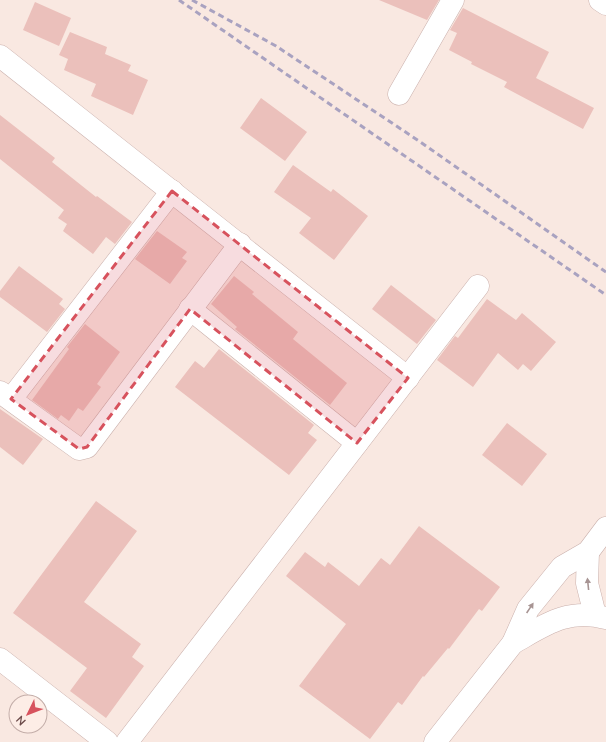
<svg xmlns="http://www.w3.org/2000/svg" width="606" height="742" font-family="'Nunito Sans',sans-serif">
<rect width="100%" height="100%" fill="#f9e8e1"/>
<!-- building -->
<g fill="#ebc0bb">
<polygon points="379,0 439,0 427,20"/>
<polygon points="35,2 71,18 59,46 23,30"/>
<polygon points="463,8 549,52 536,78 594,108 583,129 504,87 507,82 471,64 472,62 449,50 457,33 450,30"/>
<polygon points="70,32 107,47 105,54 131,65 128,71 148,80 133,115 91,96 96,84 64,70 68,59 59,55"/>
<polygon points="261,98 307,132 285,161 240,128"/>
<polygon points="0,115 55,158 52,162 96,197 97,196 132,222 115,244 106,237 93,254 63,231 67,224 58,218 64,210 0,159"/>
<polygon points="293,165 331,192 333,189 368,216 334,260 299,233 311,218 274,192"/>
<polygon points="157,231 187,252 182,258 187,261 170,284 135,259"/>
<polygon points="19,266 63,299 59,304 65,309 47,332 0,297 0,291"/>
<polygon points="234,276 254,292 252,294 298,332 293,339 347,383 330,405 235,329 237,327 211,304"/>
<polygon points="391,285 436,320 417,344 372,309"/>
<polygon points="487,299 516,320 522,313 556,342 531,371 523,364 518,370 498,353 473,387 437,360 455,336 458,338"/>
<polygon points="85,324 120,352 97,384 101,387 83,411 78,408 69,421 61,415 58,419 32,400 69,349 67,347"/>
<polygon points="219,349 314,425 308,433 317,440 289,475 175,387 195,361 204,368"/>
<polygon points="0,409 43,439 23,465 0,447"/>
<polygon points="507,423 547,454 522,486 482,455"/>
<polygon points="96,501 137,531 84,602 141,644 132,657 144,666 106,718 70,691 87,668 13,613"/>
<polygon points="419,526 500,587 482,611 479,609 449,649 448,648 424,677 423,676 402,705 398,702 370,739 299,686 346,624 286,576 305,552 325,567 328,562 359,586 381,558 390,565"/>
</g>
<g fill="none" stroke-linecap="round" stroke-linejoin="round">
<defs>
<g id="minor">
<polyline points="600,0 606,4"/>
<polyline points="0,56 408,378"/>
<polyline points="399,94 453,0"/>
<polyline points="190,309 357,443"/>
<polyline points="0,392 79,449 87,447 240,244"/>
<polyline points="11,399 172,191"/>
<polyline points="588,552 587,583 595,615"/>
<path d="M513,643c32,-18 54,-35 93,-25"/>
<polyline points="0,659 107,742"/>
<polyline points="127,742 478,286"/>
<polyline points="435,742 513,643 528,609 562,567 588,552 606,528"/>
</g>
</defs>
<!-- minor casing -->
<use href="#minor" stroke="#cab0ac" stroke-width="23"/>
<!-- minor -->
<use href="#minor" stroke="#fff" stroke-width="22"/>
<!-- rail -->
<g stroke="#a9a2c0" stroke-width="3" stroke-dasharray="6 4" stroke-linecap="butt">
<polyline points="179,0 606,295"/>
<polyline points="192,0 276,46 419,141 606,272"/>
</g>
</g>
<!-- one-way arrows -->
<defs><path id="oneway-solid" d="M-6-.8H1V-3.2L6.5 0L1 3.2V.8H-6Z"/></defs>
<g fill="#a79493">
<use href="#oneway-solid" transform="translate(588 584) rotate(-96)"/>
<use href="#oneway-solid" transform="translate(530 608) rotate(-56)"/>
</g>
<!-- marked area -->
<path fill="#d7525d" fill-opacity="0.2" stroke="#d7525d" stroke-width="3" stroke-dasharray="8 5" stroke-linejoin="round" d="M172,191l236,187 -51,65 -167,-134 -103,138 -8,2 -68,-50z"/>
<!-- north arrow -->
<g transform="translate(28 714) rotate(227)"><circle r="19" fill="#fdede6" stroke="#c3ada8"/>
<path d="M0-3L7 15L0 10L-7 15Z" fill="#d7525d"/>
<text y="-6" font-size="11" font-weight="bold" text-anchor="middle" fill="#6d4c4b">N</text>
</g>
</svg>
